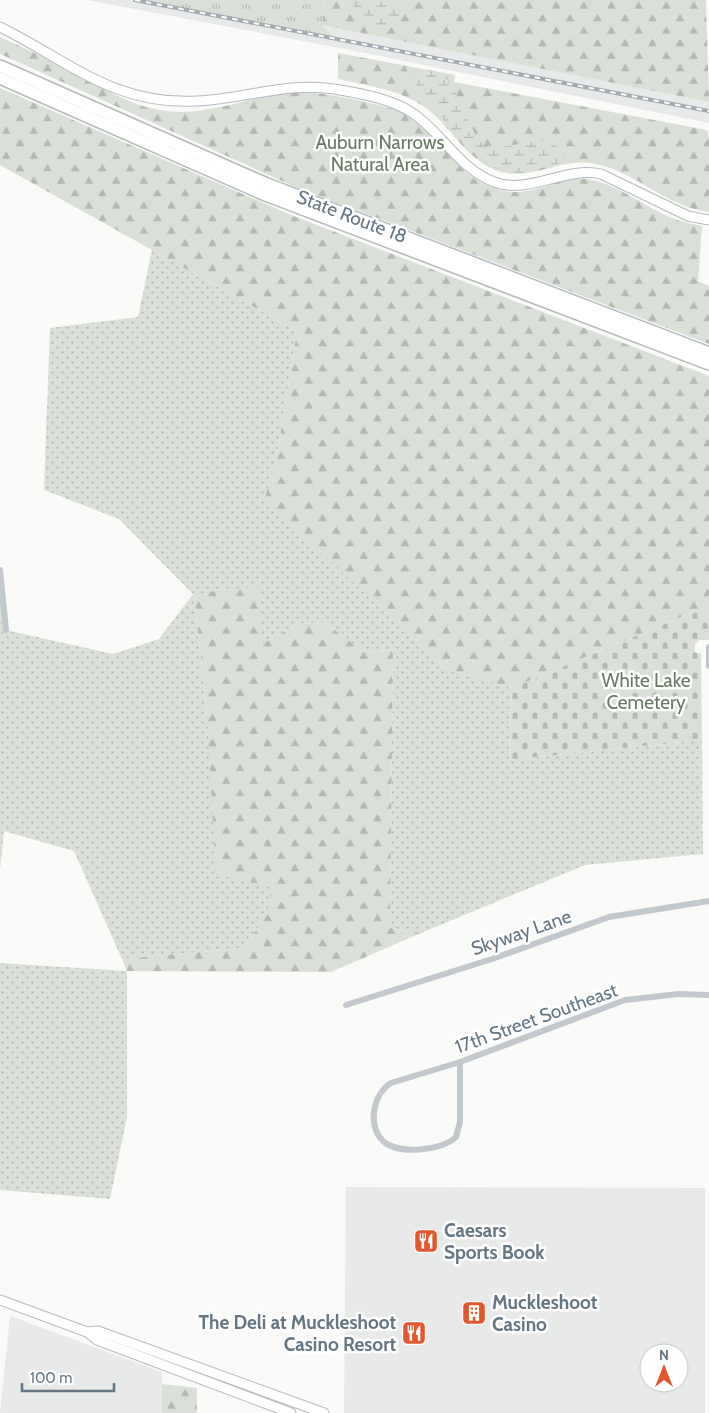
<svg xmlns="http://www.w3.org/2000/svg" width="709" height="1413" font-family="Cabin,sans-serif">
<defs>
<pattern id="grass-dots" width="8" height="8" patternUnits="userSpaceOnUse" patternTransform="scale(1.25)"><rect width="8" height="8" fill="#dadfd7"/><path d="M2 2h.1M6 6h.1" fill="none" stroke="#b4b9b4" stroke-width="1.8" stroke-linecap="round"/></pattern>
<pattern id="forest-firs" width="22" height="20" patternUnits="userSpaceOnUse" patternTransform="scale(1.25)"><rect width="22" height="20" fill="#dadfd7"/><path d="M5 1l3.5 6h-7zM16 11l3.5 6h-7z" fill="#b4b9b4"/></pattern>
<pattern id="wetland-marsh" width="20" height="14" patternUnits="userSpaceOnUse" patternTransform="scale(1.25)"><rect width="20" height="14" fill="#dadfd7"/><path d="M1 5h8M5 5V1M11 12h8M15 12V8" fill="none" stroke="#b4b9b4"/></pattern>
<pattern id="cemetery-stones" width="16" height="16" patternUnits="userSpaceOnUse" patternTransform="scale(1.25)"><rect width="16" height="16" fill="#dadfd7"/><path d="M2 7V4a2 2 0 0 1 4 0v3zM10 15v-3a2 2 0 0 1 4 0v3z" fill="#b4b9b4"/></pattern>
<pattern id="park-tufts" width="24" height="20" patternUnits="userSpaceOnUse" patternTransform="scale(1.25)"><rect width="24" height="20" fill="#dadfd7"/><path d="M3 7l-1-3M5 7V3M7 7l1-3M15 17l-1-3M17 17v-4M19 17l1-3" fill="none" stroke="#b4b9b4"/></pattern>
</defs>
<rect width="100%" height="100%" fill="#fafaf8"/>
<!-- built -->
<g fill="#e8e9e9" fill-rule="evenodd">
<polygon points="87,0 200,0 709,102 709,123 345,49"/>
<path d="M346,1187l359,1v225h-361zM649,1353h30v30h-30z"/>
<polygon points="10,1316 162,1372 162,1413 0,1413"/>
</g>
<!-- grass -->
<g fill="url(#grass-dots)">
<polygon points="152,250 297,331 278,449 266,499 444,668 512,688 509,760 702,740 703,854 585,865 421,933 390,928 393,650 364,652 324,622 297,624 263,644 194,594 207,715 275,885 267,915 243,948 122,959 74,851 4,831 0,870 0,570 6,630 113,654 159,639 193,594 119,519 44,490 50,328 138,317"/>
<polygon points="0,963 127,971 127,1117 110,1199 0,1190"/>
</g>
<!-- forest -->
<g fill="url(#forest-firs)">
<polygon points="324,0 706,0 709,102 322,25"/>
<path d="M0,37c24,11 49,22 73,35 32,16 57,35 94,39 40,5 75,-12 114,-17 36,-5 74,5 109,14 43,11 58,61 98,78 43,18 61,-10 97,-7 31,3 59,28 87,39 10,4 20,6 30,8l-4,55 11,5v58l-416,-158 -293,-132z"/>
<path d="M338,53l117,22 -1,7 253,48 2,8v74c-43,-5 -76,-43 -119,-49 -35,-4 -65,22 -99,5 -25,-12 -40,-39 -61,-57 -26,-21 -61,-25 -92,-32z"/>
<polygon points="0,88 291,215 709,376 709,608 686,615 512,688 444,668 265,499 278,449 297,331 0,165"/>
<polygon points="258,586 263,644 297,624 324,622 364,652 393,650 390,928 421,933 331,972 127,971 122,959 243,948 267,915 272,886 216,875 207,715 194,594"/>
<polygon points="162,1384 197,1388 197,1413 162,1413"/>
</g>
<!-- wetland -->
<g fill="url(#wetland-marsh)">
<path d="M351,0h40l10,16 -2,8c-24,13 -38,-2 -48,-24z"/>
<path d="M405,67l35,6 7,6 9,14 19,41 12,15 58,-9c11,4 19,11 23,21l-45,12 -20,-1 -16,-7 -37,-36 -16,-23 -16,-17z"/>
</g>
<!-- cemetery -->
<polygon fill="url(#cemetery-stones)" points="709,608 709,640 699,640 695,645 695,652 701,654 702,740 509,760 512,688 686,615"/>
<!-- park -->
<polygon fill="url(#park-tufts)" points="135,0 324,0 322,25 335,39"/>
<g fill="none" stroke-linecap="round" stroke-linejoin="round">
<defs>
<g id="secondary">
<path d="M0,27c69,34 114,79 198,74 47,-2 94,-21 142,-11 23,4 51,9 71,22 31,20 47,56 83,70 35,13 71,-16 107,-8l87,42 21,4"/>
<polyline points="0,1300 87,1332 97,1340 291,1413"/>
<polyline points="87,1332 98,1331 324,1413"/>
</g>
<g id="motorway">
<polyline points="0,66 267,184 709,353"/>
<polyline points="0,78 263,194 709,364"/>
</g>
</defs>
<!-- secondary casing -->
<use href="#secondary" stroke="#b3babf" stroke-width="11"/>
<!-- motorway casing -->
<use href="#motorway" stroke="#b4b9bd" stroke-width="14"/>
<!-- minor -->
<g stroke="#c3c8cc" stroke-width="6">
<polyline points="0,570 6,630"/>
<polyline points="709,647 709,666"/>
<polyline points="346,1005 492,959 609,917 709,901"/>
<path d="M460,1062v60l-4,15c-14,14 -58,18 -73,4 -16,-16 -10,-47 8,-58l69,-21 165,-62 54,-6 30,1"/>
</g>
<!-- secondary -->
<use href="#secondary" stroke="#fff" stroke-width="9"/>
<!-- motorway -->
<use href="#motorway" stroke="#fff" stroke-width="11"/>
<defs>
<polyline id="rail" points="135,0 709,111"/>
</defs>
<!-- rail casing -->
<use href="#rail" stroke="#a2aab0" stroke-width="4"/>
<!-- rail -->
<use href="#rail" stroke="#fff" stroke-width="2" stroke-dasharray="5.5" stroke-linecap="butt"/>
</g>
<!-- icons -->
<defs>
<symbol id="restaurant-square" viewBox="-11 -11 22 22"><rect x="-9" y="-9" width="18" height="18" rx="4" fill="#e4572e" stroke="#fff"/><path d="M-5-6h1v4h1v-4h1v4h1v-4h1v5L-1.5 .5V6h-2V.5L-5-1ZM5-6V6H3V1.5H1.5Q1.5-4 5-6Z" fill="#fff"/></symbol>
<symbol id="building-square" viewBox="-11 -11 22 22"><rect x="-9" y="-9" width="18" height="18" rx="4" fill="#e4572e" stroke="#fff"/><path d="M-4-6H4V6H1V3H-1V6H-4ZM-2.5-4.3h1.7v1.8h-1.7ZM.8-4.3h1.7v1.8H.8ZM-2.5-1h1.7V.8h-1.7ZM.8-1h1.7V.8H.8Z" fill="#fff"/></symbol>
</defs>
<g fill-rule="evenodd">
<use href="#restaurant-square" x="412" y="1227" width="28" height="28"/>
<use href="#building-square" x="460" y="1299" width="28" height="28"/>
<use href="#restaurant-square" x="400" y="1319" width="28" height="28"/>
</g>
<g text-anchor="middle" stroke-width="5" stroke-linejoin="round" paint-order="stroke">
<!-- park labels -->
<g font-size="19" fill="#687a64" stroke="#fff">
<text x="380" y="149">Auburn Narrows<tspan x="380" dy="22">Natural Area</tspan></text>
<text x="646" y="687">White Lake<tspan x="646" dy="22">Cemetery</tspan></text>
</g>
<!-- street labels -->
<g font-size="19" fill="#657683" stroke="#fff">
<text transform="translate(352 216) rotate(21)" y="7">State Route 18</text>
<text transform="translate(521 932) rotate(-19)" y="7">Skyway Lane</text>
<text transform="translate(536 1018) rotate(-20)" y="7">17th Street Southeast</text>
</g>
<!-- poi labels -->
<g font-size="19" font-weight="bold" fill="#657683" stroke="#fff" text-anchor="start">
<text x="444" y="1237">Caesars<tspan x="444" dy="22">Sports Book</tspan></text>
<text x="492" y="1309">Muckleshoot<tspan x="492" dy="22">Casino</tspan></text>
<text x="396" y="1329" text-anchor="end">The Deli at Muckleshoot<tspan x="396" dy="22">Casino Resort</tspan></text>
</g>
</g>
<!-- north arrow -->
<g transform="translate(664 1368)"><circle r="24" fill="#ffffff" stroke="#c1c8cd"/>
<path d="M0-4L9 19L0 12L-9 19Z" fill="#e4572e"/>
<text y="-8" font-size="14" font-weight="bold" text-anchor="middle" fill="#657683">N</text>
</g>
<!-- scale -->
<path d="M22 1383v8h92v-8" fill="none" stroke="#657683" stroke-width="2.5"/>
<text x="30" y="1383" font-size="15" fill="#657683" stroke="#ffffff" stroke-width="4" paint-order="stroke">100 m</text>
</svg>
